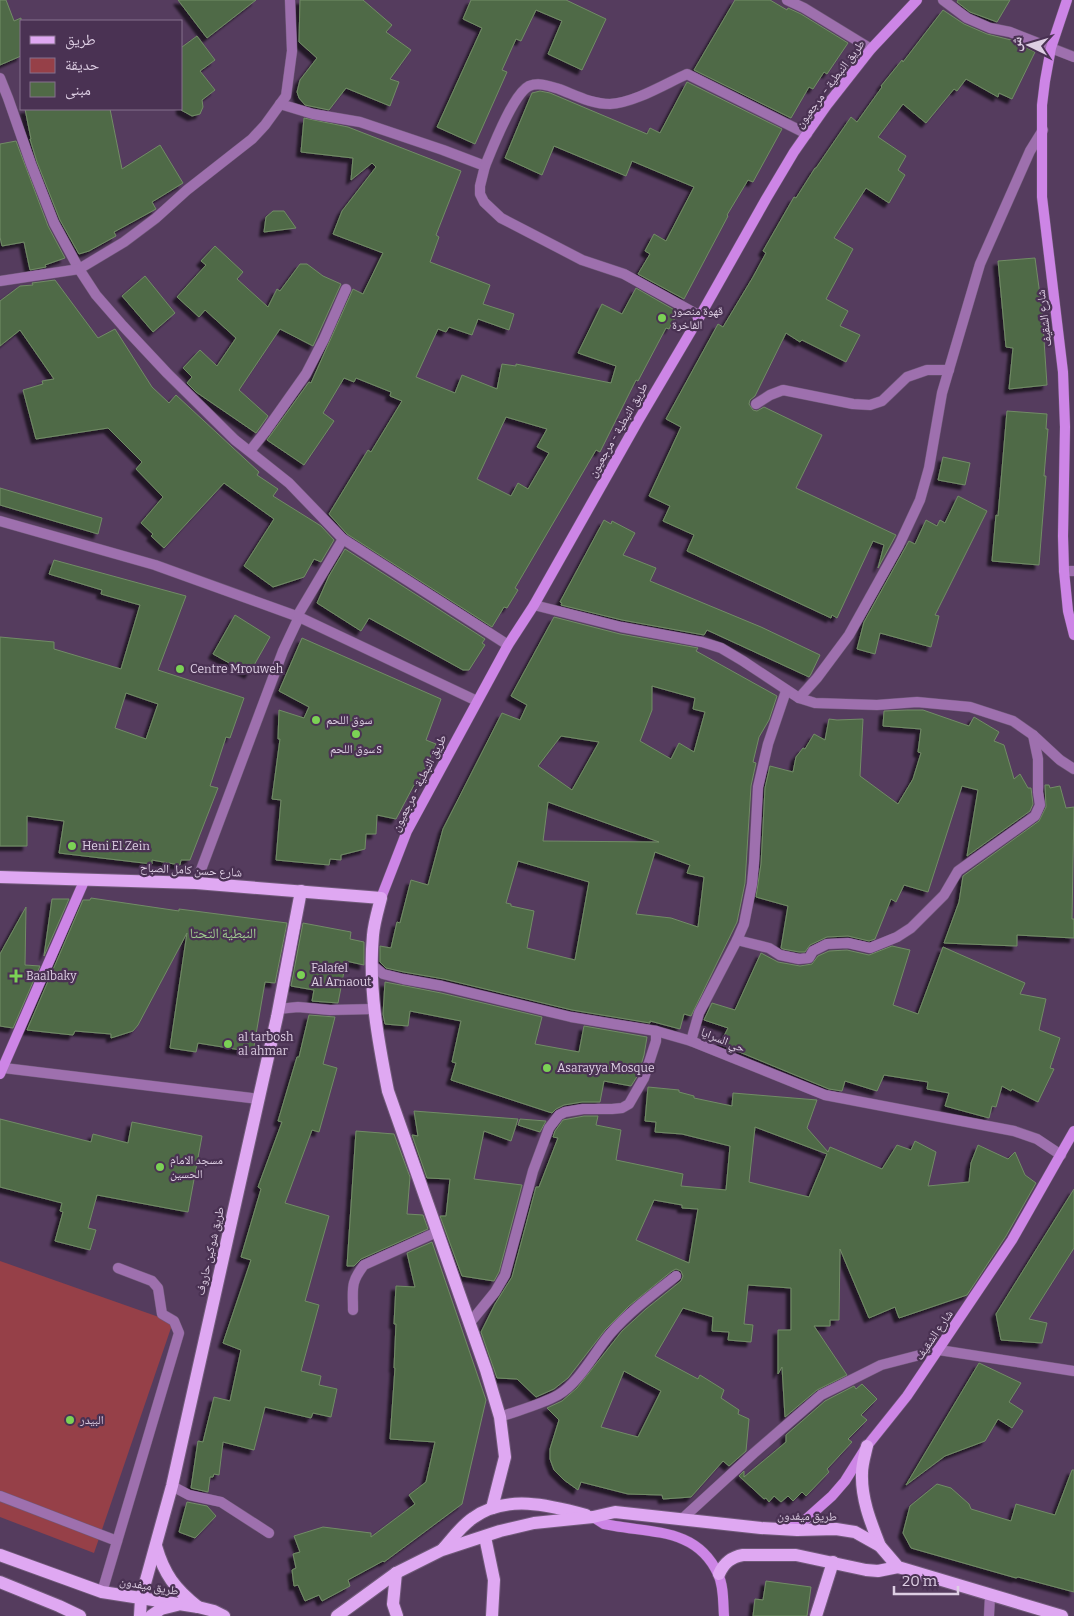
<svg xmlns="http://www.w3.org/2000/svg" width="1074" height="1616" font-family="Bitter,'Noto Naskh Arabic',serif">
<defs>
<filter id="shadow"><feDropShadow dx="-4.5" dy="4.5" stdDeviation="1" flood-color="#0009"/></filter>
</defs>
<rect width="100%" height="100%" fill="#553c5e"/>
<!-- green -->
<polygon fill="#964048" points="0,1261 173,1322 94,1553 0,1517"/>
<!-- building -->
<g fill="#506a46" stroke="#718c66" fill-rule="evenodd" filter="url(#shadow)">
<polygon points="0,0 6,0 14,21 21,18 21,56 0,65"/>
<polygon points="178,0 256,0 207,38"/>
<polygon points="300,0 363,0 392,25 386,32 411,50 390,79 399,82 390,106 346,88 329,110 305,105 299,98 297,92 300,80 317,58 299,42"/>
<polygon points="471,0 566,0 606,19 582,70 548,54 562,21 536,10 521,41 516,39 502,70 507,72 475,144 437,127 482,28 463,19"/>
<polygon points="735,0 770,0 787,10 788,8 801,14 848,43 827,74 824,72 813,89 809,87 791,118 694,70"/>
<polygon points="958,0 1010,0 997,22 970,12 957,2"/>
<polygon points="943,10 964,24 987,34 1011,40 1035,52 1012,99 999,93 998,97 966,79 957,91 954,89 926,123 903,104 878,137 906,156 898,170 905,175 889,203 866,188 834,238 853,249 826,299 848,311 840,326 860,335 846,362 802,340 800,342 786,333 755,396 750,400 749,404 753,410 757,411 764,407 822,435 796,488 896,535 878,568 884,545 873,541 837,618 832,615 831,618 687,551 694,535 663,521 670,506 649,496 681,427 666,419 718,324 723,327 753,277 766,253 763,251 794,197 796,198 815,168 816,168 851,117 857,122 882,87 881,86 902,60 903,62"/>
<polygon points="197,36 215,60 200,71 215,90 202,100 203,107 200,114 192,116 181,110 181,46 182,47"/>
<polygon points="687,82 782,129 753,182 748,180 727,215 728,216 684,299 638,274 650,254 645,251 654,234 666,241 694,187 632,161 626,176 554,146 542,175 505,158 532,93 540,91 550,93 647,134 650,128 660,133"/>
<polygon points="25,109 110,109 122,169 160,145 183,183 152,202 156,209 114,232 116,236 89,251 79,254 60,220 37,162 30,139 31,139"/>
<path d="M304,118l44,9 113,44 -25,64 3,2 -9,25 60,23 -7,19 31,10 -5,16 -31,-11 -6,16 -23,-8 -3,5 -8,-3 -22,48 39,16 7,-18 35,14 5,-25 14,2v-2l95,19 5,-17 -38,-13 24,-49 20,10 14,-26 42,24 -9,17 -3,-1 -28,53 -2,-1 -36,72 -4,-2 -81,138 3,2 -11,18 -3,-1 -12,20 -145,-93 -18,-20 39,-64 3,2 31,-51 -12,-5 1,-4 -35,-14 -2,4 -10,-4 -21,35 11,8 -30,44 -37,-25 42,-58 2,1 42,-94 10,5 20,-41 -50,-19 9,-23 34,-44 -4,-4 -21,17 2,-22 -52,-6zM506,417l41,12 -10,18 12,6 -21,36 -10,-6 -7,13 -34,-17z"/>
<polygon points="16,141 48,226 65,258 45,265 46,267 30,270 24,242 2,246 0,237 0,144"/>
<polygon points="273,211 284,211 296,228 264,232 266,217"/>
<polygon points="215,246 243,272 237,279 268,307 277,289 280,291 300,264 307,264 323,276 341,284 313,346 280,329 239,390 268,416 256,433 196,392 187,383 192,377 183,368 200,350 217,366 236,338 205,310 199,317 177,297 206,265 201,261"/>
<polygon points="1035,258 1042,310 1047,385 1009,389 1013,348 1006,347 998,261"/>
<polygon points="145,276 175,313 153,332 122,296"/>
<polygon points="55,280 98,338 115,329 152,387 169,403 176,395 259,472 257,475 278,489 273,496 321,526 334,540 321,562 314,559 304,577 273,587 244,566 274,519 224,483 164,548 151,536 153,534 141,523 163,497 136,469 142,462 108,428 36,439 23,390 43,384 42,381 54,379 20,330 0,346 0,301 20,286 33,285 32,283"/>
<polygon points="1007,411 1047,414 1046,429 1048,429 1044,476 1046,476 1039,565 992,561 996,515 998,516"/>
<polygon points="943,457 970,463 965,485 938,480"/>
<polygon points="0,488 102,518 98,534 0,505"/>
<polygon points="958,496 987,511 935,615 939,616 931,647 880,633 875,654 857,649 864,622 909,541 915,544 926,520 937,526 940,520 945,523"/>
<polygon points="604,520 611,524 612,521 635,533 623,555 656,568 650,581 761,627 820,655 811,674 809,677 707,630 704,635 622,620 561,605 562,603 560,602"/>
<polygon points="345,549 485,639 482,643 485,645 469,670 463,670 369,618 361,631 317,603 329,576"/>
<path d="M54,560l132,36 -28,74 86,28 -14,40 -4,-1 -16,49 8,2 -28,72h-9l-1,5 -28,-5v4l-93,-11 5,-32 -37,-5v30h-27v-209l54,5v7l67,20 19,-64 -39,-11 1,-4 -53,-16zM126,693l32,11 -12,35 -31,-11z"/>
<polygon points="235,615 270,637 249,674 213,654"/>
<path d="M554,617l66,17 78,14 -2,3 81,45 -8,24 -10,17 -6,25 3,1 -5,23 -6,97 -8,39 -46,94 -7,-2 -4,15 -30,-8v2l-78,-13 -128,-31 -40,-7 -18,-4 -6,-6v-16l11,2 6,-26 3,1 11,-43 17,5 15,-56 59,-116 18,7 7,-15 -16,-9zM652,686l43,12 -2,11 12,3 -11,40 -15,-9 -8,16 -31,-18 12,-31zM561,736l38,6 -27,48 -34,-24zM548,802l111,40 -116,-1zM655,852l35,13 -3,8 17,4 -6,50 -27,-9 -35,-4zM518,861l71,21 -14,78 -48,-12 7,-37 -23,-5v-2l-5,-1z"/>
<polygon points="302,638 441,699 426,740 436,744 418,784 414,785 396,819 377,815 376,834 366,834 365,849 341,855 341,860 330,859 329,865 276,860 281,800 272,799 280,739 278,739 279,710 304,718 309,707 279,691"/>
<polygon points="907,710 923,710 969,726 974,717 999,732 994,741 1004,745 1014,779 1020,774 1028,788 1031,788 1033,804 1030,811 967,856 978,790 962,786 928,892 904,885 896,902 891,899 875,939 869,941 848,936 827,937 810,945 805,952 799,952 783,949 781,948 788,906 756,897 761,864 765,788 770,766 793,772 796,757 803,748 805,749 814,734 825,740 829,719 837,720 863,719 860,776 898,804 913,779 921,753 918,752 921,729 883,726 884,711"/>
<polygon points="1045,785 1049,785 1050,788 1060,786 1066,808 1074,807 1072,919 1074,919 1074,938 1017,935 1017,946 944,943 959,902 963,876 1039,821 1046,807"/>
<polygon points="91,898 179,911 179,909 287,923 275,983 265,982 253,1052 198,1043 196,1052 170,1048 187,933 138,1025 133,1031 111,1038 111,1034 75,1031 73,1035 27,1030 83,900 90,900"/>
<polygon points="52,899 69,899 44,956"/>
<polygon points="26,907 25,965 40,966 13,1028 0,1026 0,954"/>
<polygon points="303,923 351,932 350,939 364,942 364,965 346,961 338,1003 312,1001 314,990 291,986"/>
<polygon points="892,946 910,950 893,1005 918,1014 943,947 1025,983 1020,994 1046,999 1039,1030 1060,1038 1050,1068 1054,1069 1038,1102 1012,1089 1011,1091 1002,1086 996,1107 992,1106 989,1118 945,1106 949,1093 927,1089 928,1082 884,1075 877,1091 845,1081 842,1091 829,1089 720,1044 728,1028 704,1020 712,1003 735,1010 761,953 778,962 800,966 812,964 818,956 829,951 847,950 869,955"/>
<polygon points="385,982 441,993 542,1017 535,1044 579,1052 584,1026 647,1037 644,1055 638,1075 631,1086 604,1081 600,1102 582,1102 564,1105 556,1109 552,1113 451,1080 456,1063 452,1062 461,1021 410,1011 408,1026 385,1024 383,1014"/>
<polygon points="309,1015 335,1017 323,1064 337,1068 319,1132 312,1130 285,1203 329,1216 305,1301 319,1305 301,1371 321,1376 319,1385 337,1389 331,1417 313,1413 311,1418 265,1407 254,1450 223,1442 219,1475 214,1474 213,1477 210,1477 208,1492 191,1488 198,1441 203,1442 214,1397 230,1401 241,1350 223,1343 251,1260 241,1257 261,1189 258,1187 282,1122 278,1121 297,1057 299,1057"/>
<path d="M648,1087l31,3v2l15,4v2l38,8 1,-13 84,7 -10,28 21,24 2,-5 52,22 15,-24 14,5 4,-9 21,11 -8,34 41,-4 2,-19 7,-18 30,14 7,-7 10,23 11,8 -30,53 -39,59 -68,23 -4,-11 -26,11 -29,-69 -1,71h-9v6h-16l33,49 -30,15 -32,27 -3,-50 -4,7v-44h13v-42l-43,-3 -4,39 9,1 -2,17 -23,-2 1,-8 -17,-1 1,-14 -30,-9 -28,48 43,23 2,-4 24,15 -3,8 18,12 -1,4 11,5 -3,32 -17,15 -6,-5 -32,36 -28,2 -1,-4 -34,-1 -47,-12 -3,8 -14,-10 -10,-10 -4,-11v-10l9,-29 -12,-12 15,-7 15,-13 45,-57 24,-22 35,-28 2,-5 -2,-5 -5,-2 -4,2 -43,35 -24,24 -37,48 -14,11 -18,8 -19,-18 -20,-1 -16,-46 14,-28 17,-27 24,-90h3l19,-49 -5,-1 2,-6 8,-11 21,-4h14l-2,9 25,5 -5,30 67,14 -2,12 45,4 4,-44 -48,-12 -27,-2 1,-10 -11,-1zM755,1127l72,27 -18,43 -60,-15zM654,1200l28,5v3l16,1 -9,54 -53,-23zM624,1371l37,20 -23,46 -37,-10z"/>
<polygon points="414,1111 518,1119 511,1141 484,1131 474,1179 522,1185 499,1272 494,1281 462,1276 440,1216 446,1216 450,1179 427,1178 412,1135 418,1136"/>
<polygon points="0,1119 91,1142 93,1134 128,1143 132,1122 202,1136 188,1212 97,1195 88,1228 96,1230 90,1250 55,1241 63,1212 60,1211 62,1203 0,1187"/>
<polygon points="520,1119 546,1121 540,1132 518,1125"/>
<polygon points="356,1131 394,1134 410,1177 407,1214 423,1215 428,1229 361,1259 354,1266 347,1266"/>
<polygon points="1074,1189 1074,1248 1029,1319 1047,1323 1042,1343 1001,1340 996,1314"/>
<polygon points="432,1242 486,1400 462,1504 384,1562 383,1561 348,1580 350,1586 322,1601 319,1595 305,1601 298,1585 294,1586 292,1570 296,1568 293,1554 300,1552 294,1536 323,1527 371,1533 371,1537 415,1504 409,1495 426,1482 435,1442 390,1439 395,1368 394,1368 396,1324 394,1324 396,1286 415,1287 407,1253"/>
<polygon points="979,1363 1021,1383 1009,1402 1023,1411 1012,1428 998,1419 985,1441 945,1456 906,1485"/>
<polygon points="862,1384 877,1399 861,1415 867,1420 848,1439 852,1442 827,1469 829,1472 806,1496 802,1492 793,1501 788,1496 781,1502 774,1496 769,1502 766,1498 764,1499 739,1476 744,1471 744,1477 786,1442 786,1435 825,1401 854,1386 856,1389"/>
<polygon points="1072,1470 1074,1470 1074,1592 1018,1577 1016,1578 911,1548 903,1533 910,1506 937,1484 951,1488 969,1504 971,1509 1011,1521 1016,1504 1055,1515"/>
<polygon points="187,1502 207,1506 216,1516 195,1538 179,1532"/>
<polygon points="766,1581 811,1587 807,1616 753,1616 755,1599 763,1600"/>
</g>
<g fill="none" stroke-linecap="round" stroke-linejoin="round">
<defs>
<g id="service">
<polyline points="756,404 770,395 783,390 853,404 870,405 882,401 907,377 927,370 949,370"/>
<path d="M353,1310c0,-22 -3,-27 11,-45l73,-33"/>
<polyline points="172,1486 189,1495 221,1502 269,1533"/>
<polyline points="0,1496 117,1541"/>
<polyline points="102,1592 179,1333 174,1321 162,1314 158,1288 152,1281 118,1268"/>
</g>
<g id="minor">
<polyline points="787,0 804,8 871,49"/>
<polyline points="943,0 967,18 990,28 1010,32 1074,57"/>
<polyline points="0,78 8,98 31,164 54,223 79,269 96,295 123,326 167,373 235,440 289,483 343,539 508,645"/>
<polyline points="280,104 313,114 360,122 443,150 485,166 480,186 480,194 484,202 501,218 582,260 624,274 700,316"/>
<path d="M485,166c7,-17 28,-72 44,-80 10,-4 20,0 30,3 16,6 32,15 51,15 24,-1 55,-20 77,-30l120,60"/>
<polyline points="0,281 79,269 124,242 156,218 187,190 252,139 265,125 286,96 292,51 290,0"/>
<polyline points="250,451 265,432 306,374 324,339 346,289"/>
<polyline points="0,521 155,565 299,617 477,701"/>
<polyline points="1064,571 1074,571"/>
<polyline points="534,605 621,627 702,642 721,648 743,661 799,698 815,703 877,705 917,702 970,707 1013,721 1033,735 1060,760 1074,769"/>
<polyline points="799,698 817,678 849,635 899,545 920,500 929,468 942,393 980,264 1030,151 1043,130"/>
<polyline points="196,883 283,651 299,617 299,613 343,539"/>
<polyline points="737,940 769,948 780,955 799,959 809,958 813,951 827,944 848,943 870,948 897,937 911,928 944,895 958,871 1035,816 1040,805 1038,792 1038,759 1033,735"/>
<polyline points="371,964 383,974 403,979 442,986 571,1017 656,1031 691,1041 825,1095 1014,1131 1037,1139 1061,1155"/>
<polyline points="278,1009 298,1007 330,1010 374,1009"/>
<polyline points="691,1041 699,1013 737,940 744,924 752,884 754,863 758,787 768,744 786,691"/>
<polyline points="4,1068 259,1099"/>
<polyline points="469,1324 495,1292 505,1275 533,1171 549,1128 559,1115 565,1112 583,1109 612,1109 622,1108 629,1104 644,1078 656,1041 656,1031"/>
<path d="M500,1417c19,-7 40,-12 58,-22 21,-12 36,-42 52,-61 19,-22 43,-40 66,-58"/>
<polyline points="682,1519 754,1453 821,1395 881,1365 939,1350 1074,1371"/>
<polyline points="989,1616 990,1596"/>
</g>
<g id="secondary">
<polyline points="1067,0 1051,48 1045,81 1042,105 1042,197 1063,372 1065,427 1063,536 1064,571 1068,611 1074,635"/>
<polyline points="381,898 407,831 508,645 534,605 638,421 700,316 766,199 794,152 827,105 871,49 917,0"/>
<polyline points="0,1074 85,879"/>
<path d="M593,1517l11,7 11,2c41,7 83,4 103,48 6,12 5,29 6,42"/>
<polyline points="788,1529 804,1521 832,1496 845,1481 867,1446 907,1396 1012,1240 1074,1131"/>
</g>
<g id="primary">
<path d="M0,877l196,6 185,15c-3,12 -7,25 -8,37 -5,52 5,105 15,156l98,279 14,47 5,40 -13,51"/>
<path d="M867,1446c-2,9 -5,18 -5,27 -1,26 9,50 18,73"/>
<polyline points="485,1537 494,1580 492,1616"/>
<path d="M156,1546c8,28 19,43 42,61"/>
<path d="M443,1549c9,-10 18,-23 30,-31 33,-24 76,-13 113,-3"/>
<polyline points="0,1555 102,1592 198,1607 214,1611 224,1616"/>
<polyline points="396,1573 393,1604 397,1616"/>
<path d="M719,1574c5,-11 12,-17 24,-19h53l70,15 12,1 20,-4"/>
<polyline points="0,1582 59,1606 80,1616"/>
<polyline points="140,1616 141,1598 172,1486 277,1017 301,891"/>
<polyline points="151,1616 161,1609 177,1605"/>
<polyline points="337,1616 396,1573 442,1550 500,1531 534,1523 593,1517 615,1512 761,1528 797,1530 836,1529 855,1532 880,1546 898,1567 1062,1616"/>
<polyline points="816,1616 833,1562"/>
</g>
</defs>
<!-- service casing -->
<use href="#service" stroke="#705979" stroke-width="11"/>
<!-- minor casing -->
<use href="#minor" stroke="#705979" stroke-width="11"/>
<!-- secondary casing -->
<use href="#secondary" stroke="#705979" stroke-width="11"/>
<!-- primary casing -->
<use href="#primary" stroke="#705979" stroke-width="14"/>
<!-- service -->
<use href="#service" stroke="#9e70ae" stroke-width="10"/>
<!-- minor -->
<use href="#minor" stroke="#9e70ae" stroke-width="10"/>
<!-- secondary -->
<use href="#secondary" stroke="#cd85e6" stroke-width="10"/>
<!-- primary -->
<use href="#primary" stroke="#dfa8f2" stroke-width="12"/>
</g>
<!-- markers -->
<g fill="#7bd155" stroke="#4a3253" stroke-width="2">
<circle cx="662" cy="318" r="5"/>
<circle cx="180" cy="669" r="5"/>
<circle cx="316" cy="720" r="5"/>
<circle cx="356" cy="734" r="5"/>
<circle cx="72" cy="846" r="5"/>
<circle cx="301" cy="975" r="5"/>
<path d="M13.5 968.5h5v5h5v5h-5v5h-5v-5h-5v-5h5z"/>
<circle cx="228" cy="1044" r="5"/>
<circle cx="547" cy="1068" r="5"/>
<circle cx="160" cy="1167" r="5"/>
<circle cx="70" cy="1420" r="5"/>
</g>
<g text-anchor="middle" stroke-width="4.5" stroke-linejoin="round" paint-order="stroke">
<!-- street labels -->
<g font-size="12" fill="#ddcee3" stroke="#4a3253">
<text transform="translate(830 84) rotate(-53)" y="4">طريق النبطية - مرجعيون</text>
<text transform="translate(1044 318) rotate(-97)" y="4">شارع الشقيف</text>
<text transform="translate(618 430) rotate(-60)" y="4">طريق النبطية - مرجعيون</text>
<text transform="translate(419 783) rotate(-63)" y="4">طريق النبطية - مرجعيون</text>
<text transform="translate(191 870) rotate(3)" y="4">شارع حسن كامل الصباح</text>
<text transform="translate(723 1040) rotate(22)" y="4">حي السرايا</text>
<text transform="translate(210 1251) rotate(-77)" y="4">طريق شوكين حاروف</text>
<text transform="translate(934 1335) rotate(-56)" y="4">شارع الشقيف</text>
<text transform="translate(807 1516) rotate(1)" y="4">طريق ميفدون</text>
<text transform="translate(149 1586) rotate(10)" y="4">طريق ميفدون</text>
</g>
<!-- poi labels -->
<g font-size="12" fill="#ddcee3" stroke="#4a3253" text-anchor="start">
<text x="672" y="315">قهوة منصور<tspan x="672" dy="14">الفاخرة</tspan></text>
<text x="190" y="673">Centre Mrouweh</text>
<text x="326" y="724">سوق اللحم</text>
<text x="356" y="753" text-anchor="middle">سوق اللحمs</text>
<text x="82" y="850">Heni El Zein</text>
<text x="311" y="972">Falafel<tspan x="311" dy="14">Al Arnaout</tspan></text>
<text x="26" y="980">Baalbaky</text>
<text x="238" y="1041">al tarbosh<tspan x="238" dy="14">al ahmar</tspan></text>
<text x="557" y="1072">Asarayya Mosque</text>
<text x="170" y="1164">مسجد الامام<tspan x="170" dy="14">الحسين</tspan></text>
<text x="80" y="1424">البيدر</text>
</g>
<!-- neighbourhood labels -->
<g font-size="14" fill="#a2d090" stroke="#4a3253">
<text x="223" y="938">النبطية التحتا</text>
</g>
</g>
<!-- legend -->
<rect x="20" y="20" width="162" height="90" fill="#4a3253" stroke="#85708d"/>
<rect x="30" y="36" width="25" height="8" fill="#dfa8f2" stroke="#85708d"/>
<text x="65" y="45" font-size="15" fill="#ddcee3">طريق</text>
<rect x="30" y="58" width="25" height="15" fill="#964048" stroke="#85708d"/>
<text x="65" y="70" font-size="15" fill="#ddcee3">حديقة</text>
<rect x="30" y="82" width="25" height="15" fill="#506a46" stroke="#85708d"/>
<text x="65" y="95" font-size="15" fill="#ddcee3">مبنى</text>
<!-- north arrow -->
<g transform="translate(1029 45) rotate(275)" stroke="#4a3253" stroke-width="4" paint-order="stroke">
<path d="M0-4L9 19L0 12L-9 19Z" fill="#ddcee3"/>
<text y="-8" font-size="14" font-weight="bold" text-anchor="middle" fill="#ddcee3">ش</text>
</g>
<!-- scale -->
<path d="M894 1586v8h64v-8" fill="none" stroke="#ddcee3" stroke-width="2.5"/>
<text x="902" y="1586" font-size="15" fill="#ddcee3" stroke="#4a3253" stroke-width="4" paint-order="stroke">20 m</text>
</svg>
